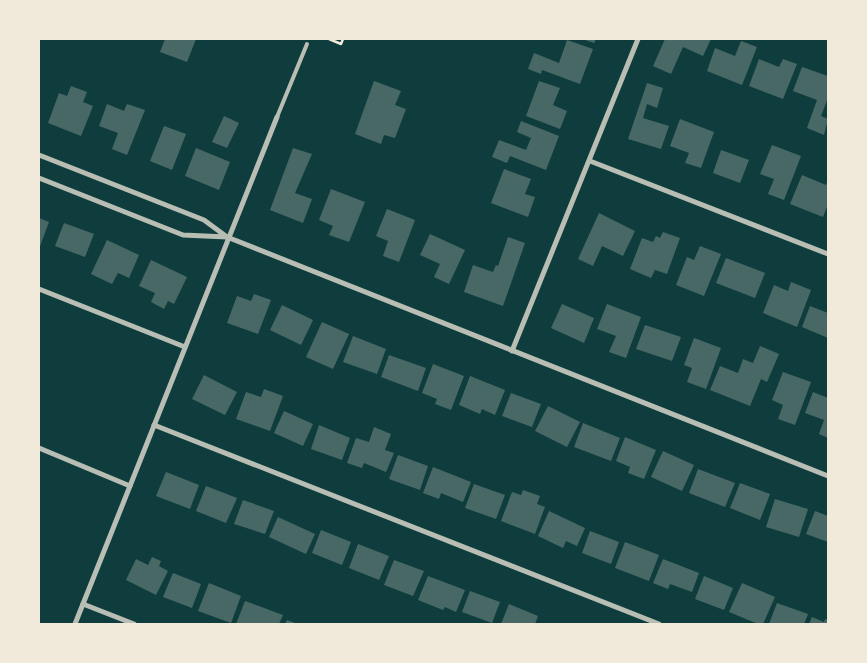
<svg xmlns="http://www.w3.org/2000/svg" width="867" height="663" font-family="Manrope,sans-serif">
<rect width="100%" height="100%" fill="#0f3d3e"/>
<!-- building -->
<g fill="#486865">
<polygon points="165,39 196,39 187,62 160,52"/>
<polygon points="582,39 596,39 594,43"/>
<polygon points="665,39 711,39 703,56 683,47 671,74 653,66"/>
<polygon points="567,40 593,49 580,84 542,70 541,74 528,69 534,53 559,63"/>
<polygon points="741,41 757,47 742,85 707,71 715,48 735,56"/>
<polygon points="759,59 779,67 783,59 797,64 783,99 749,86"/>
<polygon points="802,67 828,76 828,98 821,116 828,119 824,135 807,128 817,100 793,91"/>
<polygon points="374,81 401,91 395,105 406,109 395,138 384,135 381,144 355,134"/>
<polygon points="539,81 560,88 553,105 567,111 560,129 526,116"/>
<polygon points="647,83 663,88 657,108 647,104 643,118 669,126 661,149 628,139"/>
<polygon points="71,86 87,92 83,102 93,106 81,136 48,123 59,93 67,96"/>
<polygon points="107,104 124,111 127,104 145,110 127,155 112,149 118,133 99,126"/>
<polygon points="224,116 239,123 227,148 212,142"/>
<polygon points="680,119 714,132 701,168 685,163 689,153 670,146"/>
<polygon points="521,121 559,136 546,170 510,156 507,163 492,157 499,140 526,150 531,138 517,132"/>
<polygon points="164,126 186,134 172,170 150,161"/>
<polygon points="772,145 801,156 784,200 768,194 774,179 760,174"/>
<polygon points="196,148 230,162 219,190 185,176"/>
<polygon points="293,148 312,154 295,193 312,199 303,223 270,210"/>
<polygon points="721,150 749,160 740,183 713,173"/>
<polygon points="504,169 531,179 525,194 535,197 528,217 491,203"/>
<polygon points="802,175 826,185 828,179 828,204 823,217 790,204"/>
<polygon points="331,189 365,202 349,242 329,235 333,226 319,220"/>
<polygon points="387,209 415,220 399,262 383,256 388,241 376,236"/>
<polygon points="599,213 635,231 623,256 602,246 593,266 578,259"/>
<polygon points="39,218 49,222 39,249"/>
<polygon points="64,223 94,234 85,257 55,246"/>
<polygon points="663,232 680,238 667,274 655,270 651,278 630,269 642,238 653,242 656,236 660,238"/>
<polygon points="430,234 465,250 449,284 434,277 440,264 420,255"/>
<polygon points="508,237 525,243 503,306 464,292 473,265 493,272 496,265 498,266"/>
<polygon points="107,240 139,255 129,278 118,273 112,284 91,274"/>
<polygon points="700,246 721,254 704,296 676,285 687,257 694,260"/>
<polygon points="726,258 765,273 755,298 716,283"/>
<polygon points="151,260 187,277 174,304 168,301 164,309 151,302 155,293 139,286"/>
<polygon points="791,282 811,290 797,327 763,313 774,285 788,291"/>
<polygon points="254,294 271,300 258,334 227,323 237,296 251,301"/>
<polygon points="562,304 594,318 584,343 551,328"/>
<polygon points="607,304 641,317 626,358 609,352 616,336 597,329"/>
<polygon points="282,305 313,320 301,345 270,330"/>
<polygon points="810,306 828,313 828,338 802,327"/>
<polygon points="322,322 349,334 333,369 306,357"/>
<polygon points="645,325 681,337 672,361 636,349"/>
<polygon points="353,336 386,349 377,374 343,362"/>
<polygon points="694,338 721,348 706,389 687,382 692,368 684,365"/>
<polygon points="760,346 779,354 767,382 761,379 750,406 710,390 720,366 738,373 743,359 753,363"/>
<polygon points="389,355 426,368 418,391 381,377"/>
<polygon points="433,364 464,376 451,410 435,404 437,399 422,393"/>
<polygon points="783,372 811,382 795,425 778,419 783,405 772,400"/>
<polygon points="204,375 237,392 225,415 192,399"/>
<polygon points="470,376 505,390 495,415 482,409 480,414 459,405"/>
<polygon points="264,389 283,396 270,431 236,419 246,392 261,397"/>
<polygon points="813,392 828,398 828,438 819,434 824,420 805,413"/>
<polygon points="511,393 541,404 532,427 502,416"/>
<polygon points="548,406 580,422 567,447 535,431"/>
<polygon points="284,411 313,424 303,446 274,433"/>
<polygon points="583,423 620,438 611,461 574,447"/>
<polygon points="319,425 350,438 342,460 311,449"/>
<polygon points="374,427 391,434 385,450 394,453 386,472 364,463 362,468 347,463 356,438 369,442"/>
<polygon points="625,437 656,450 644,479 628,473 630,467 616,461"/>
<polygon points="663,451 694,465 682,491 651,477"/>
<polygon points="398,455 428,466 420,490 389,479"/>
<polygon points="433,467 471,482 463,502 441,493 439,499 423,493"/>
<polygon points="698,469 735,483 725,507 689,493"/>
<polygon points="166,472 199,485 190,509 156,496"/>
<polygon points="740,483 770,494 760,520 730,508"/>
<polygon points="474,484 505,495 496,519 465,508"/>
<polygon points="206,486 237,498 226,523 196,511"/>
<polygon points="523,490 540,496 537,504 545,507 535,534 501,521 512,492 521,495"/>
<polygon points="775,499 808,509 799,537 766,527"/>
<polygon points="243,500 274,511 265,534 234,524"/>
<polygon points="549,511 585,528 577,546 566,541 563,548 538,536"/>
<polygon points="815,511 828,516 828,542 806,534"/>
<polygon points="278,517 315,534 306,554 269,537"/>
<polygon points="321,530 351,542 342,565 312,553"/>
<polygon points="590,531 619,542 611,564 582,553"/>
<polygon points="625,542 659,555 649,581 615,568"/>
<polygon points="358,544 389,556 379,580 349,568"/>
<polygon points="152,557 161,561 159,566 168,571 156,595 126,580 136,559 148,565"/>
<polygon points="663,559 699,573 692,592 670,584 668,589 653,583"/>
<polygon points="394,560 424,571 413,596 384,585"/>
<polygon points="173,573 201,584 192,608 163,597"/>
<polygon points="428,576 465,590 456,612 445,607 443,610 418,600"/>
<polygon points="704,576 733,588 724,610 695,599"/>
<polygon points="209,583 241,596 231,623 198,611"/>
<polygon points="742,583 775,597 763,624 758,624 729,612"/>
<polygon points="470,591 500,602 492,623 462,612"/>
<polygon points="245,601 283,615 279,624 236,624"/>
<polygon points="777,603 808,614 804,624 769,624"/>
<polygon points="509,604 538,616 535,624 501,624"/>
<polygon points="812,617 824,622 825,619 828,620 828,624 809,624"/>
<polygon points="287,620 298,624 285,624"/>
</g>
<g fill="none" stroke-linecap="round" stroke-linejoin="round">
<!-- path -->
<polyline stroke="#f1e9da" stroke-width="2.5" points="329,39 341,44 343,39"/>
<!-- service -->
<polyline stroke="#b8beb3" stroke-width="4" points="277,117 307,44"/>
<!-- minor -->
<g stroke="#b8beb3" stroke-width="5">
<polyline points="39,155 204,220 227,237 828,476"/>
<polyline points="590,161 828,254"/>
<polyline points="39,178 183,235 227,237"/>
<polyline points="39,289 185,347"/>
<polyline points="512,351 638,39"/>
<polyline points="154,425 659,624"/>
<polyline points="39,448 130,486"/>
<polyline points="83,604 134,624"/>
<polyline points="75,624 277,117"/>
</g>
</g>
<!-- border -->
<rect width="867" height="663" fill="none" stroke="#f1e9da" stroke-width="80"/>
</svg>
